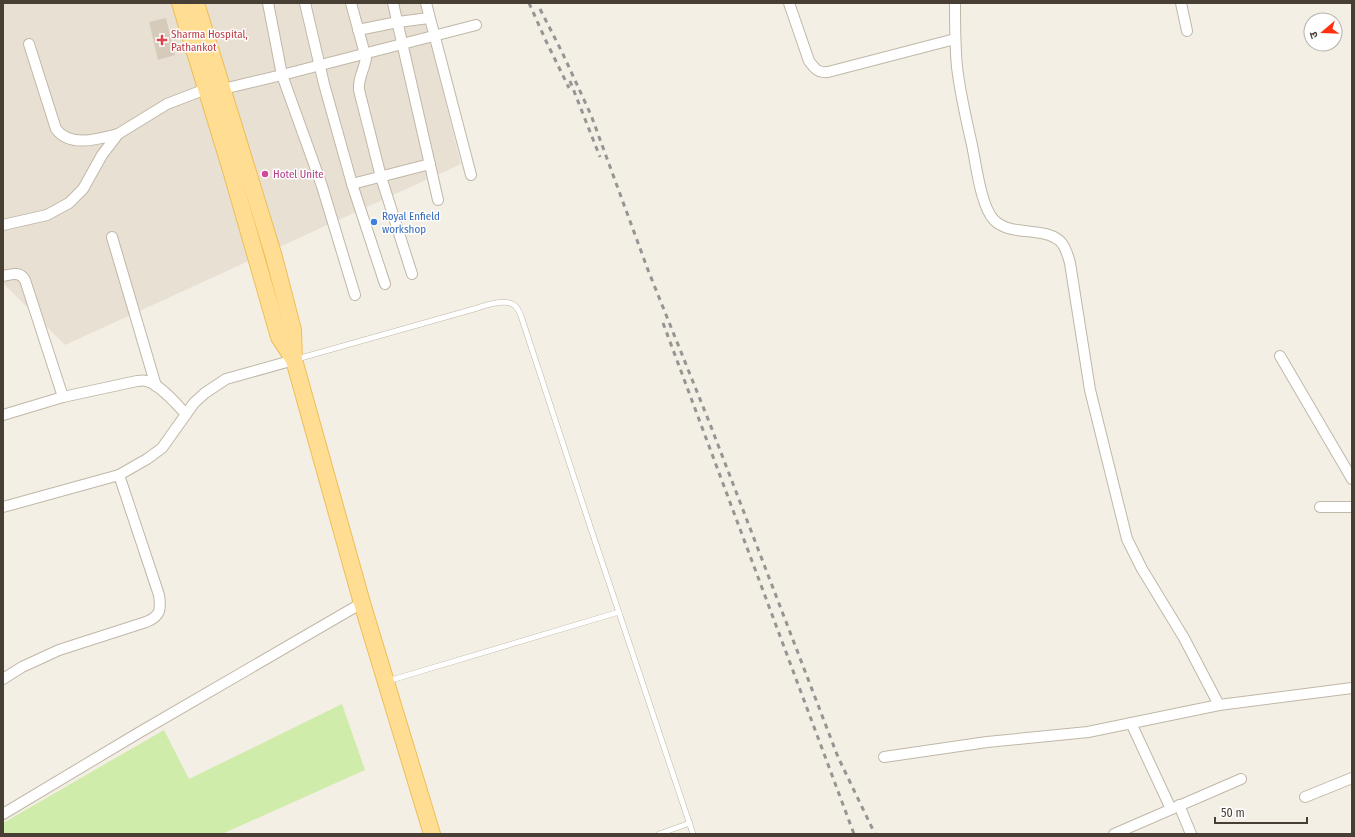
<svg xmlns="http://www.w3.org/2000/svg" width="1355" height="837" font-family="'Fira Sans Condensed','Noto Sans Devanagari',sans-serif">
<rect width="100%" height="100%" fill="#f4efe5"/>
<!-- residential -->
<polygon fill="#e8e1d3" points="3,3 421,3 461,164 65,345 3,283"/>
<!-- green -->
<polygon fill="#cfecaa" points="342,704 365,770 222,834 3,834 3,823 164,730 189,779"/>
<!-- building -->
<polygon fill="#d6cbba" points="166,18 175,55 158,60 149,22"/>
<g fill="none" stroke-linecap="round" stroke-linejoin="round">
<defs>
<g id="lane">
<path d="M297,359l177,-50c10,-3 32,-11 40,-4 5,3 7,11 9,17l67,204 103,308"/>
<polyline points="388,681 619,612"/>
<polyline points="659,834 690,823"/>
</g>
<g id="street">
<polyline points="268,3 282,75 322,186 355,295"/>
<polyline points="305,3 324,84 352,184 385,284"/>
<path d="M351,3l15,55c-2,13 -8,19 -7,32l22,87 31,97"/>
<polyline points="393,3 438,200"/>
<polyline points="426,3 471,175"/>
<path d="M789,3l20,58c6,8 9,12 19,11l127,-33"/>
<path d="M955,3c0,21 0,43 2,64 3,26 9,52 15,78 4,19 9,62 22,75 17,17 48,6 66,21 6,6 8,15 10,22l20,127 37,149 15,30 42,69 35,67"/>
<polyline points="1181,3 1187,31"/>
<polyline points="358,30 398,22 429,18"/>
<path d="M29,44l27,85c14,19 43,10 62,5"/>
<polyline points="352,184 430,164"/>
<polyline points="3,225 47,215 69,203 83,189 102,155 118,134 167,104 206,89 223,89 282,75 476,25"/>
<polyline points="112,237 156,386"/>
<path d="M3,276c9,-2 17,-5 22,4l38,117"/>
<polyline points="1280,356 1352,479"/>
<path d="M3,415l60,-18 74,-16c3,0 6,-1 9,0 13,2 31,24 40,33"/>
<polyline points="3,507 119,475 147,459 162,448 194,403 205,393 226,379 294,360"/>
<polyline points="1320,507 1352,507"/>
<path d="M3,679l19,-12 37,-17 87,-28c15,-6 15,-13 13,-27l-40,-120"/>
<polyline points="1131,723 1171,809"/>
<polyline points="884,757 987,742 1088,732 1219,705 1352,688"/>
<polyline points="1305,797 1352,778"/>
<polyline points="1179,805 1191,834"/>
<polyline points="3,814 140,732 362,603"/>
<polyline points="1114,834 1241,779"/>
</g>
<g id="primary">
<polyline points="180,3 231,170 279,337 294,360"/>
<polyline points="196,3 274,257 293,330 294,360 362,603 432,834"/>
</g>
</defs>
<!-- lane casing -->
<use href="#lane" stroke="#c0b7a7" stroke-width="6"/>
<!-- street casing -->
<use href="#street" stroke="#c0b7a7" stroke-width="12"/>
<!-- primary casing -->
<use href="#primary" stroke="#edbe5a" stroke-width="18"/>
<!-- lane -->
<use href="#lane" stroke="#fff" stroke-width="5"/>
<!-- street -->
<use href="#street" stroke="#fff" stroke-width="10"/>
<!-- primary -->
<use href="#primary" stroke="#ffde93" stroke-width="16"/>
<!-- rail -->
<g stroke="#959595" stroke-width="3" stroke-dasharray="5 5" stroke-linecap="butt">
<polyline points="529,3 546,41 569,88"/>
<polyline points="540,9 562,52 591,115 648,270 710,424 838,757 875,834"/>
<polyline points="570,81 600,157"/>
<polyline points="663,323 854,834"/>
</g>
</g>
<!-- markers -->
<path fill="#e0444e" stroke="#fff" stroke-width="1.5" d="M160 34h4v4h4v4h-4v4h-4v-4h-4v-4h4z"/>
<circle fill="#d1479c" stroke="#fff" stroke-width="1.5" cx="265" cy="174" r="4"/>
<circle fill="#3f7fe0" stroke="#fff" stroke-width="1.5" cx="374" cy="222" r="4"/>
<g text-anchor="middle" stroke-width="3" stroke-linejoin="round" paint-order="stroke">
<!-- health labels -->
<g font-size="11" fill="#be3a42" stroke="#fff" text-anchor="start">
<text x="171" y="38">Sharma Hospital,<tspan x="171" dy="13">Pathankot</tspan></text>
</g>
<!-- hotel labels -->
<g font-size="11" fill="#b23c85" stroke="#fff" text-anchor="start">
<text x="273" y="178">Hotel Unite</text>
</g>
<!-- shop labels -->
<g font-size="11" fill="#366cbe" stroke="#fff" text-anchor="start">
<text x="382" y="220">Royal Enfield<tspan x="382" dy="13">workshop</tspan></text>
</g>
</g>
<!-- border -->
<rect width="1355" height="837" fill="none" stroke="#473f34" stroke-width="8"/>
<!-- north arrow -->
<g transform="translate(1323 32) rotate(251)"><circle r="19" fill="#ffffff" stroke="#b5b2ae"/>
<path d="M0-3L7 15L0 10L-7 15Z" fill="#ff3111"/>
<text y="-6" font-size="11" font-weight="bold" text-anchor="middle" fill="#473f34">उ</text>
</g>
<!-- scale -->
<path d="M1215 817v6h92v-6" fill="none" stroke="#473f34" stroke-width="2"/>
<text x="1221" y="817" font-size="12" fill="#473f34" stroke="#ffffff" stroke-width="3" paint-order="stroke">50 m</text>
</svg>
